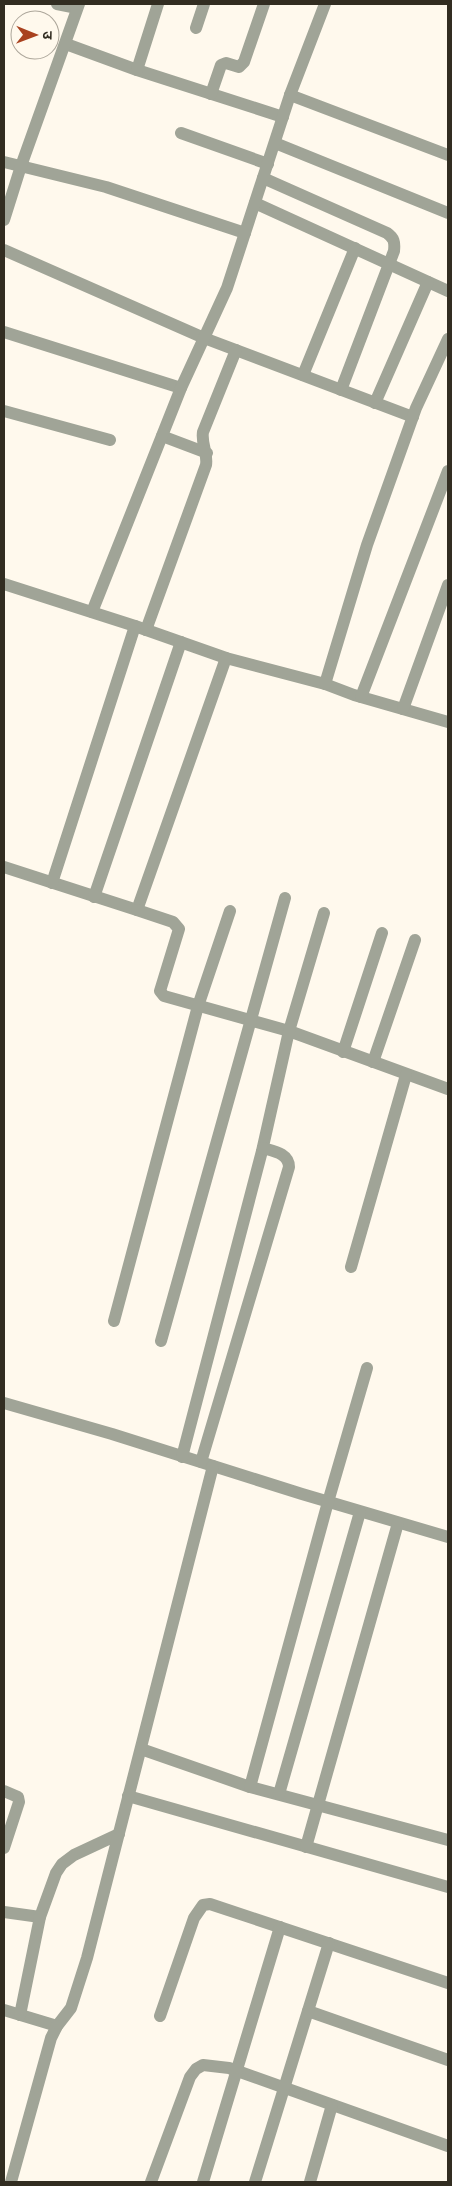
<svg xmlns="http://www.w3.org/2000/svg" width="452" height="2186" font-family="Manrope,'Noto Sans Devanagari',sans-serif">
<rect width="100%" height="100%" fill="#fff9ed"/>
<g fill="none" stroke-linecap="round" stroke-linejoin="round">
<!-- minor -->
<g stroke="#a0a497" stroke-width="12">
<polyline points="57,4 77,8"/>
<polyline points="196,28 204,4"/>
<polyline points="66,44 137,70 283,117"/>
<polyline points="137,70 158,4"/>
<polyline points="211,94 221,65 226,63 239,67 244,62 264,4"/>
<polyline points="290,95 448,155"/>
<polyline points="181,133 268,164"/>
<polyline points="275,143 448,213"/>
<polyline points="4,162 106,187 245,233"/>
<path d="M263,178l124,55c7,5 8,9 7,18l-53,139"/>
<polyline points="255,203 448,291"/>
<polyline points="4,220 21,166 79,4"/>
<polyline points="4,250 204,338 413,417"/>
<polyline points="4,332 181,388"/>
<polyline points="303,375 355,248"/>
<polyline points="375,403 428,282"/>
<polyline points="4,411 110,440"/>
<polyline points="162,436 207,453"/>
<polyline points="4,584 135,626 226,658 325,684 354,695 448,722"/>
<polyline points="92,612 181,388 227,288 290,95 325,4"/>
<path d="M146,630l60,-165c2,-12 -5,-21 -3,-33l33,-82"/>
<polyline points="325,684 367,545 416,408 448,339"/>
<polyline points="361,697 448,471"/>
<polyline points="403,709 448,585"/>
<polyline points="4,867 137,910 226,658"/>
<polyline points="52,883 135,626"/>
<polyline points="94,897 181,642"/>
<polyline points="137,910 173,922 179,929 160,991 164,996 289,1031 448,1089"/>
<polyline points="343,1052 382,933"/>
<polyline points="373,1062 415,940"/>
<polyline points="351,1267 406,1075"/>
<polyline points="114,1321 198,1006 230,911"/>
<polyline points="161,1341 285,898"/>
<polyline points="4,1403 112,1434 302,1494 448,1537"/>
<polyline points="182,1457 262,1151 289,1031 324,913"/>
<path d="M201,1462l88,-295c0,-14 -16,-16 -26,-19"/>
<polyline points="141,1749 250,1787 448,1840"/>
<polyline points="250,1787 328,1502 367,1368"/>
<polyline points="4,1791 18,1797 19,1802 4,1848"/>
<polyline points="279,1794 360,1512"/>
<polyline points="128,1796 448,1887"/>
<polyline points="306,1847 398,1523"/>
<polyline points="4,1912 40,1917"/>
<polyline points="4,2010 57,2026"/>
<polyline points="308,2011 448,2060"/>
<polyline points="20,2015 40,1917 56,1873 62,1864 74,1855 119,1834"/>
<polyline points="160,2016 194,1918 203,1905 210,1904 448,1983"/>
<polyline points="11,2182 51,2038 57,2026 71,2008 87,1958 213,1466"/>
<polyline points="151,2182 190,2077 196,2069 203,2065 229,2068 448,2146"/>
<polyline points="203,2182 280,1927"/>
<polyline points="255,2182 329,1943"/>
<polyline points="310,2182 332,2105"/>
</g>
</g>
<!-- border -->
<rect width="452" height="2186" fill="none" stroke="#322d21" stroke-width="10"/>
<!-- north arrow -->
<g transform="translate(35 35) rotate(91)"><circle r="24" fill="#fff9ed" stroke="#ada79b"/>
<path d="M0-4L9 19L0 12L-9 19Z" fill="#a9421f"/>
<text y="-8" font-size="14" font-weight="bold" text-anchor="middle" fill="#322d21">उ</text>
</g>
</svg>
